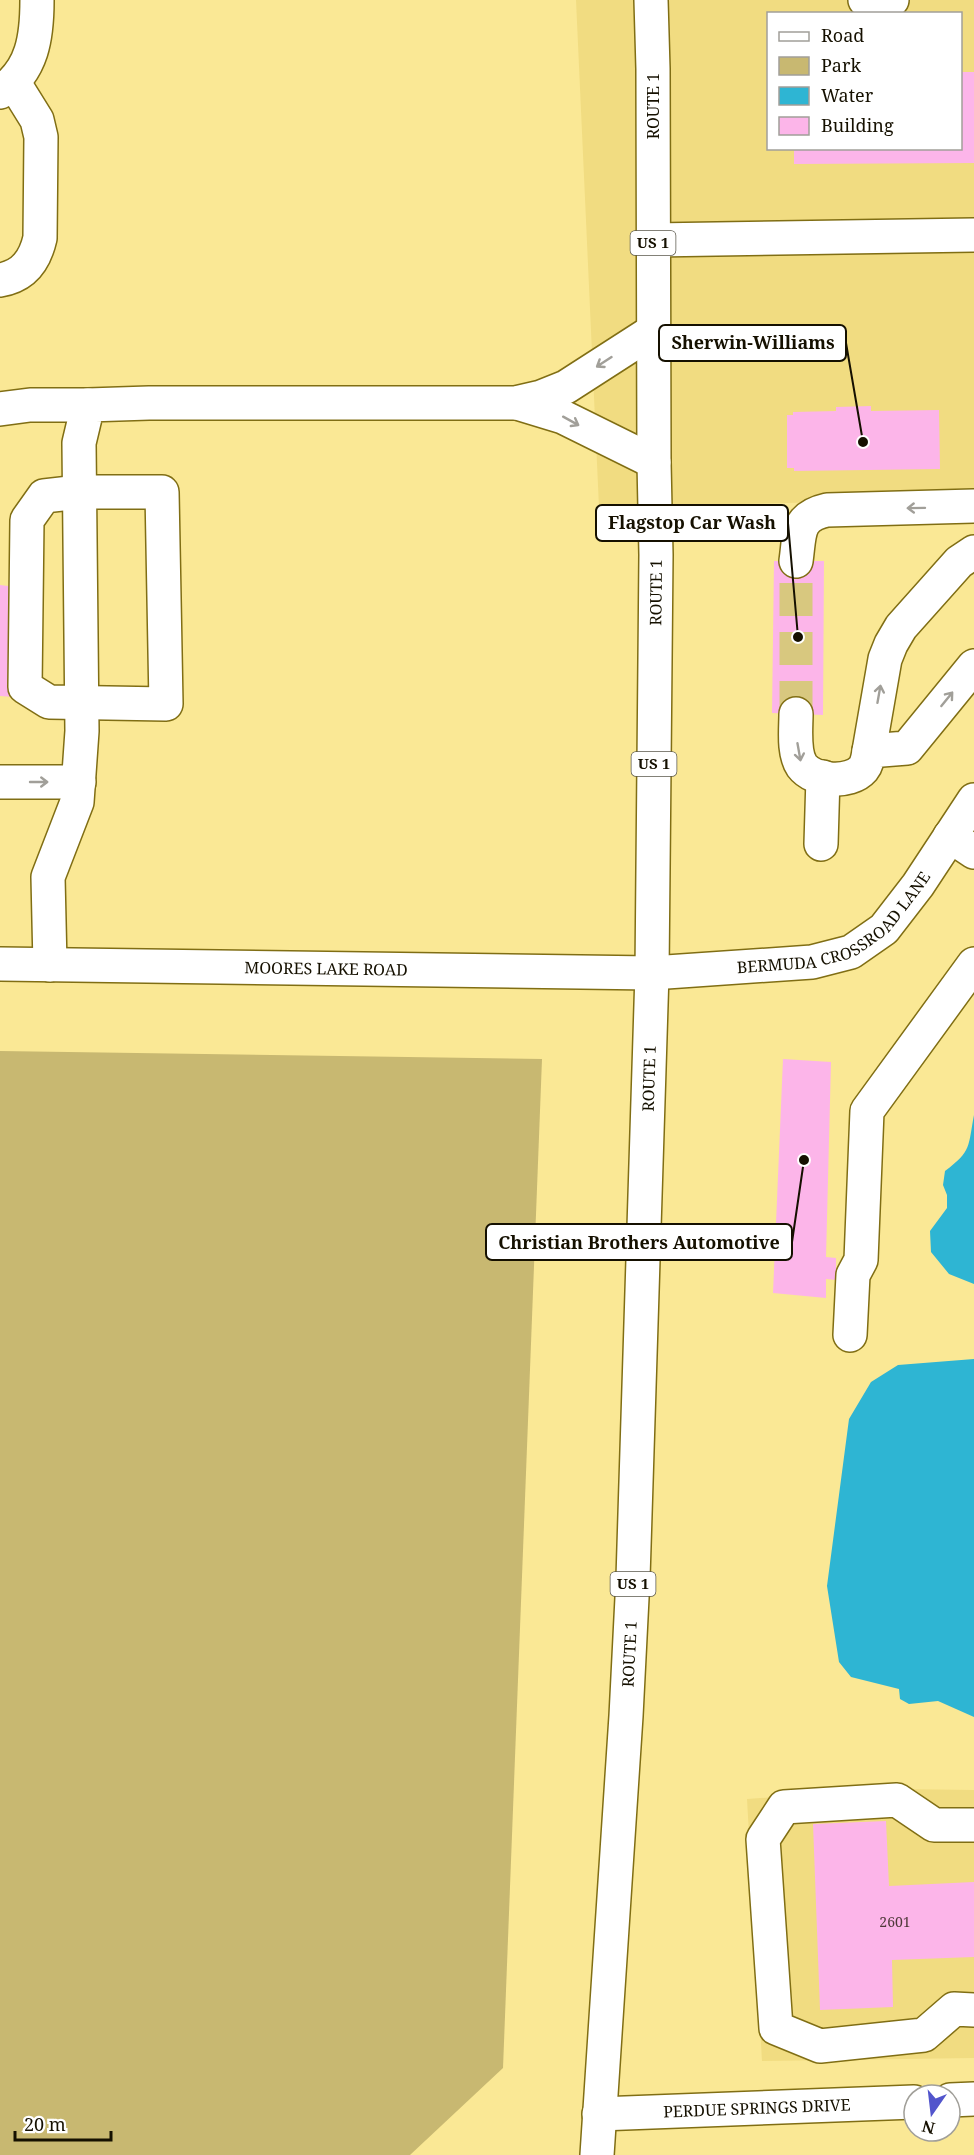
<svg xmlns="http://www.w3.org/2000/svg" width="974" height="2155" font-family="'Noto Serif',serif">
<rect width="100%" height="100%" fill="#fae895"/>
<!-- built -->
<g fill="#f1dc81" fill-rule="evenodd">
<path d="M576,0h398v499l-375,8zM768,14h192v134h-192z"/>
<polygon points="898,1789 974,1790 974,2058 762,2061 747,1799"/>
</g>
<!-- green -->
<polygon fill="#c8b871" points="0,1051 542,1059 503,2068 410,2155 0,2155"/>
<!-- water -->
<g fill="#2eb5d3">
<path d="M974,1115v169l-25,-10 -18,-22 -1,-21 17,-23v-13l-4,-10 2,-14c27,-20 23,-25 29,-56z"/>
<polygon points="974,1359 974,1717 938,1701 909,1704 900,1699 899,1689 851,1677 839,1662 827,1586 849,1419 871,1382 898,1365"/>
</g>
<!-- building -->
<g fill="#fcb5e9">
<polygon points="960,72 974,72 974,163 794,164 794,148 960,148"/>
<polygon points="871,406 871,411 939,410 940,469 794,471 794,468 787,468 787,415 793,415 793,412 836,411 836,407"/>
<polygon points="774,561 824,561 823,715 772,713"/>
<polygon points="0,585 16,587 14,697 0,696"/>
<polygon points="783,1059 831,1062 826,1257 836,1258 836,1280 826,1279 826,1298 773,1293"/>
<polygon points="886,1821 889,1886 974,1882 974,1957 892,1960 893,2007 820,2010 813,1824"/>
</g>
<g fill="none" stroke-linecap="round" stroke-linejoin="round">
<!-- minor-tunnel -->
<polyline stroke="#d8c87f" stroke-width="33" stroke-dasharray="33 16" stroke-linecap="butt" points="796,714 796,561"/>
<defs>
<g id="minor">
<polyline points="865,0 869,2 892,0"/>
<path d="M0,92c33,-21 37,-56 37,-92"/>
<polyline points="653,240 974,235"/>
<path d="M0,280c24,-4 35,-20 40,-42l1,-101 -4,-17 -23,-37"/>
<polyline points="517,403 563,417 654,462"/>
<polyline points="0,409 30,405 88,405"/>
<polygon points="79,492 162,492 166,704 49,702 25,687 27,520 44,496"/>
<path d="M796,561c4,-28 0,-44 31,-51l147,-4"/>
<path d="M796,714c0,15 -3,39 6,52 12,16 48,18 61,3 4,-5 5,-11 6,-18l38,-3 67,-82"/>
<polyline points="869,751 885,659 891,644 901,627 959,562 974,552"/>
<polyline points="0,782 79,782"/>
<polyline points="950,836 974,852"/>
<polyline points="821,844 823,777"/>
<path id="s1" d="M0,964l652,9 160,-11 39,-10 33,-23 34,-44 56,-85"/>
<polyline points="50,965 48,877 77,802 82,731 79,443 88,405 149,403 515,403 541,397 566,387 653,331"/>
<polyline points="850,1335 853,1275 861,1260 867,1111 974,964"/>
<polyline points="974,1825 934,1825 897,1800 784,1807 763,1839 776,2028 820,2046 924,2035 954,2009 974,2010"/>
<polyline points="950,2100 974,2099"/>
<path id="s2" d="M599,2114l315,-12"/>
</g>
<g id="major">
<path id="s3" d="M597,2155l29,-439 7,-138 19,-605 4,-418 -2,-93 -1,-393 -2,-69"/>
</g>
</defs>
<!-- minor casing -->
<use href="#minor" stroke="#806e14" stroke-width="36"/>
<!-- major casing -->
<use href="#major" stroke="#806e14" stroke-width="36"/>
<!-- minor -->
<use href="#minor" stroke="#fff" stroke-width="33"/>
<!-- major -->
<use href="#major" stroke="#fff" stroke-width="33"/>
</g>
<!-- one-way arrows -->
<defs><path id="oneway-shaft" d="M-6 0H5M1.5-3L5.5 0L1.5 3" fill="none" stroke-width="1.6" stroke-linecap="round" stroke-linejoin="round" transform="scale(1.5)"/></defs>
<g stroke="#a19f99">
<use href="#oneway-shaft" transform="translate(604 362) rotate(147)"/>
<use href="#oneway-shaft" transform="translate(571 421) rotate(29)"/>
<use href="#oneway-shaft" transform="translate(916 508) rotate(179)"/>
<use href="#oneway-shaft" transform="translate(879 694) rotate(-80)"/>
<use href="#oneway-shaft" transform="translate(947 699) rotate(-51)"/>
<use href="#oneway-shaft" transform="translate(799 752) rotate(80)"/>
<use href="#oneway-shaft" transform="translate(39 782)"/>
</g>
<g text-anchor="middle" stroke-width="6" stroke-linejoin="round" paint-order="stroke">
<!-- number labels -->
<g font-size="14" fill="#4f393a">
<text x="895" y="1927">2601</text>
</g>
<!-- shield labels -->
<g fill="#fff" stroke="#5b584c" stroke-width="1.5">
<rect x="630.5" y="231" width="45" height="24" rx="4.5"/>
<rect x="631.5" y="752" width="45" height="24" rx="4.5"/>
<rect x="610.5" y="1572" width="45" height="24" rx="4.5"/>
</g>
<g font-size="15" font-weight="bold" fill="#151000">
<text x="653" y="248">US 1</text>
<text x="654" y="769">US 1</text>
<text x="633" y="1589">US 1</text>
</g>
<!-- street labels -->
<g font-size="16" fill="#151000" stroke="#fff">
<text transform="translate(653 106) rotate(-90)" y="6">ROUTE 1</text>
<text dy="6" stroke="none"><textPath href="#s3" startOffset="1564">ROUTE 1</textPath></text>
<text dy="6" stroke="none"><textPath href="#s1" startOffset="850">BERMUDA CROSSROAD LANE</textPath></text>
<text dy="6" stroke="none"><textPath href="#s1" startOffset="326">MOORES LAKE ROAD</textPath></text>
<text dy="6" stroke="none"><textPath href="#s3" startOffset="1078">ROUTE 1</textPath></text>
<text dy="6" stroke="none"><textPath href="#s3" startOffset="502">ROUTE 1</textPath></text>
<text dy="6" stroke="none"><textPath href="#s2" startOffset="158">PERDUE SPRINGS DRIVE</textPath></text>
</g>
</g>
<!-- callouts -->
<path fill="none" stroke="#151000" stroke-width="2" d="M863 442L846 343M798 637L788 523M804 1160L792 1242"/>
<g fill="#151000" stroke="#fff" stroke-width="2">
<circle cx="863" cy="442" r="6"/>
<circle cx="798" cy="637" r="6"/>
<circle cx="804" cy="1160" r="6"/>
</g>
<g fill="#fff" stroke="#151000" stroke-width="2">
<rect x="659" y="325" width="187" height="36" rx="6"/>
<rect x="596" y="505" width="192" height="36" rx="6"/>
<rect x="486" y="1224" width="306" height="36" rx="6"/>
</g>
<g font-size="18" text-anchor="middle" font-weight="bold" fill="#151000">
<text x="753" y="349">Sherwin-Williams</text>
<text x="692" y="529">Flagstop Car Wash</text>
<text x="639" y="1249">Christian Brothers Automotive</text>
</g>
<!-- legend -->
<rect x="767" y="12" width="195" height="138" fill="#ffffff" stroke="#a19f99" stroke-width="1.5"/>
<rect x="779" y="32" width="30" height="9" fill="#ffffff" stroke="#a19f99" stroke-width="1.5"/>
<text x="821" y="42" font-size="18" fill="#151000">Road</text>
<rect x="779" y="57" width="30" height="18" fill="#c8b871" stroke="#a19f99" stroke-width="1.5"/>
<text x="821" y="72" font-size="18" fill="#151000">Park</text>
<rect x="779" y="87" width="30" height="18" fill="#2eb5d3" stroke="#a19f99" stroke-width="1.5"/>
<text x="821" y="102" font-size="18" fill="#151000">Water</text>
<rect x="779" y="117" width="30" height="18" fill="#fcb5e9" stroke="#a19f99" stroke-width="1.5"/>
<text x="821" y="132" font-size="18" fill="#151000">Building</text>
<!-- north arrow -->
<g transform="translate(932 2113) rotate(194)"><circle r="28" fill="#ffffff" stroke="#a19f99" stroke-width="1.5"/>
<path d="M0-4.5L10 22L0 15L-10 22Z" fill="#5255cc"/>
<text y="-9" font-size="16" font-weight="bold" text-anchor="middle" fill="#151000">N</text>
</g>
<!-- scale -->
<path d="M15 2131v9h96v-9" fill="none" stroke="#151000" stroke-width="3"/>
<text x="24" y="2131" font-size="18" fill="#151000" stroke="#ffffff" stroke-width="4.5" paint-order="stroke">20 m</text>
</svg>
